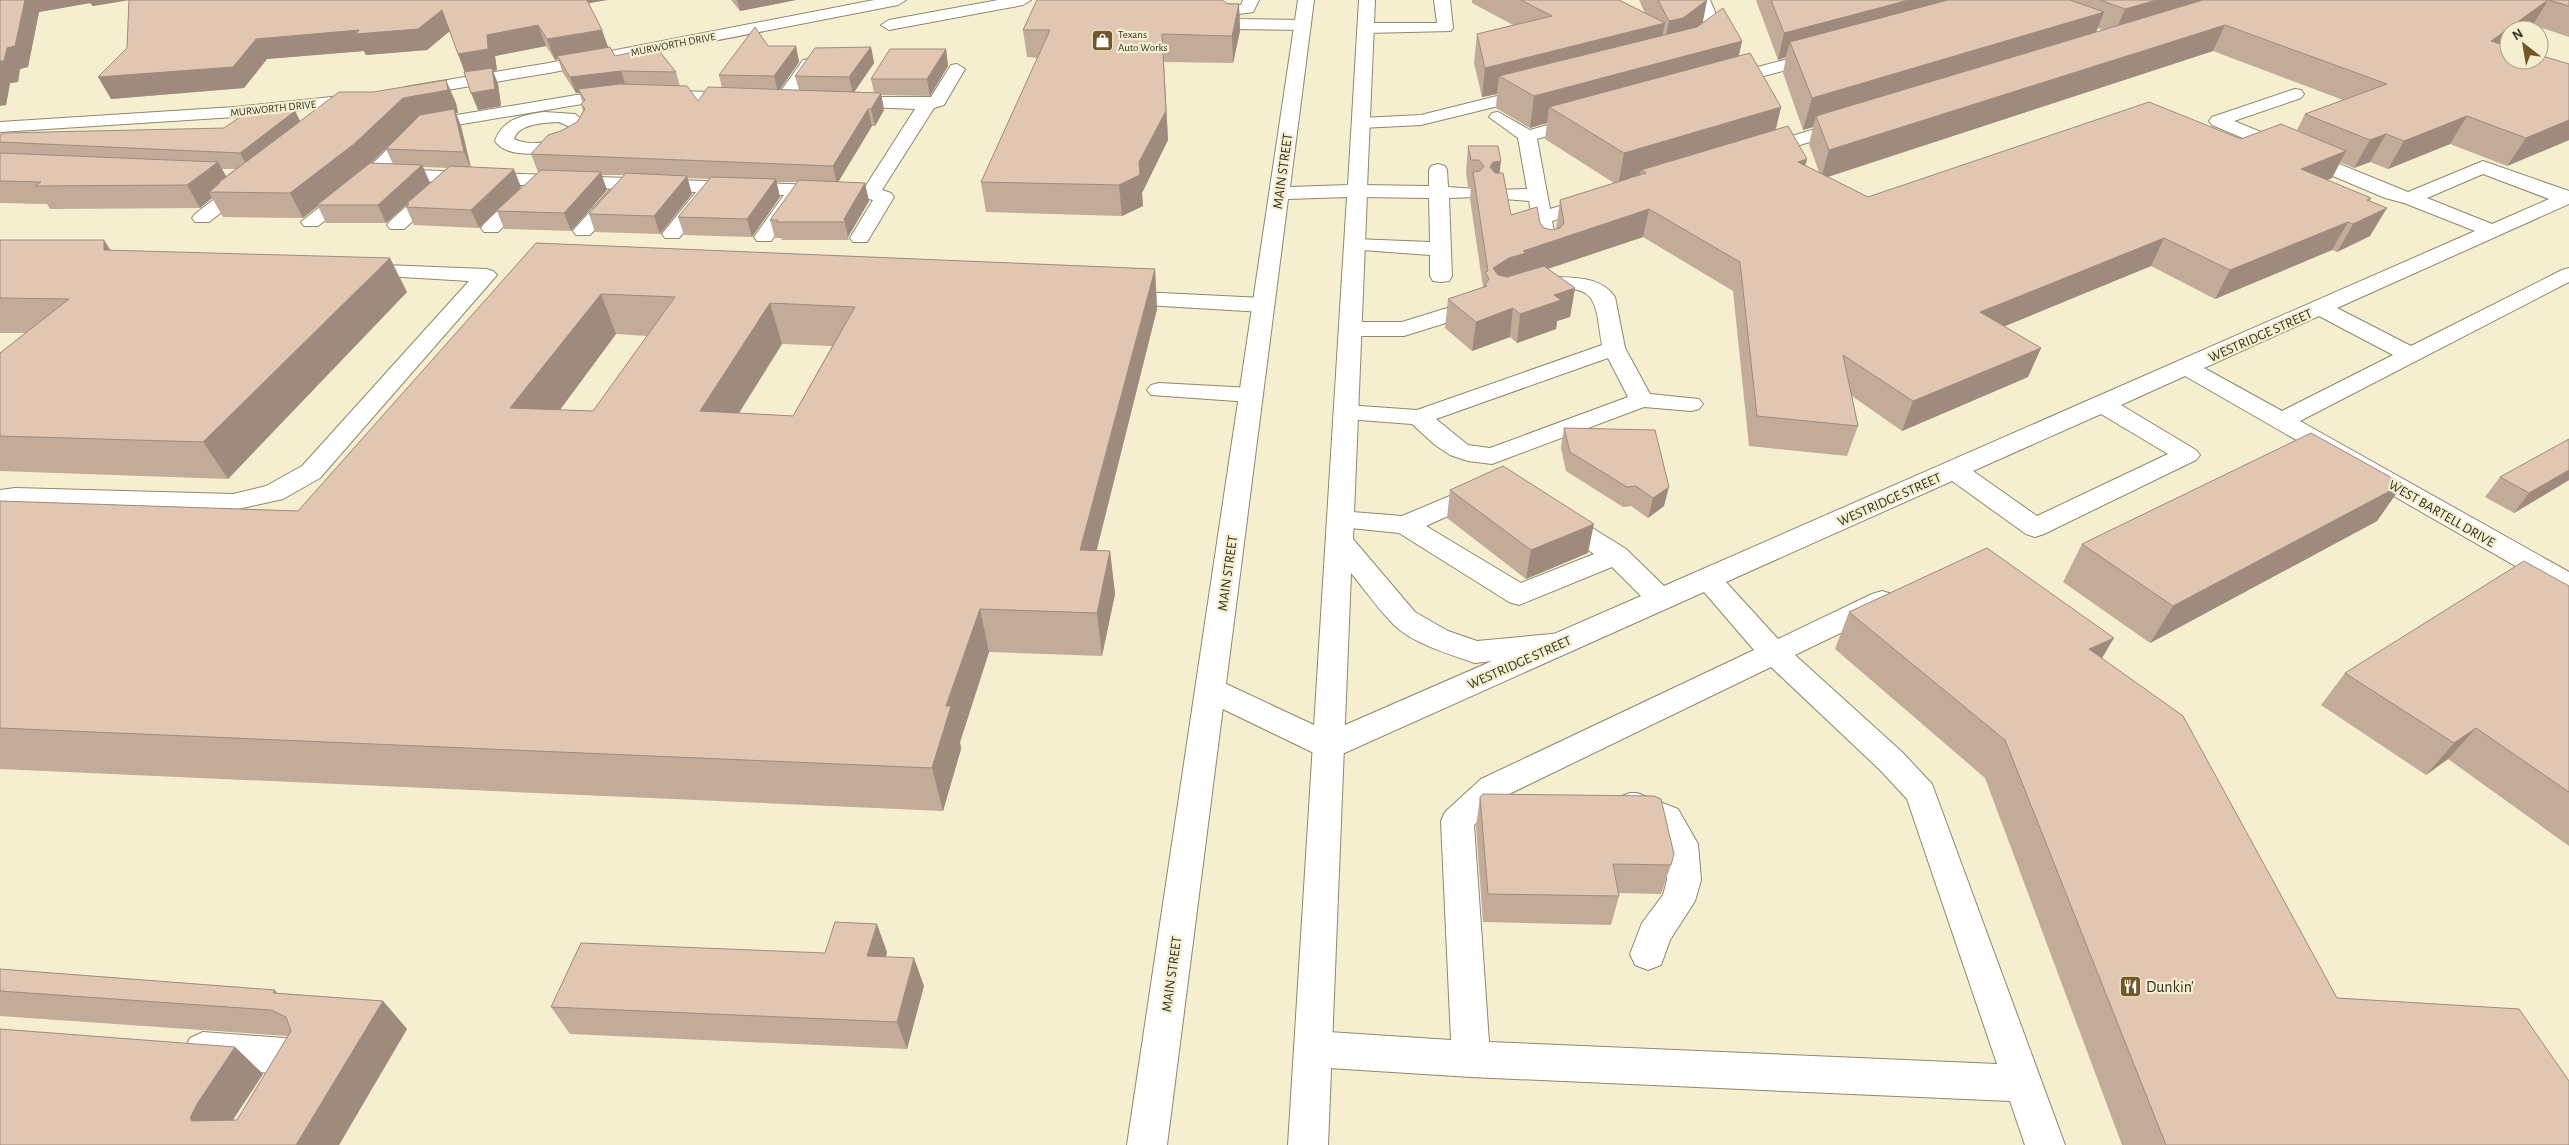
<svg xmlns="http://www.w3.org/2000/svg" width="2569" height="1145" font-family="'Alegreya Sans',sans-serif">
<rect width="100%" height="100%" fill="#f5efd0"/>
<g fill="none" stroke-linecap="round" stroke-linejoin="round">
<defs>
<g id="minor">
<polygon points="874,0 906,0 898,5 549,73 411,96 405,95 402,91 405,87 549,63"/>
<polygon points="998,0 1031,0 1023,5 889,30 881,25 889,20"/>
<polygon points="1243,0 1259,0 1253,12 1239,14 1238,19 1302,20 1310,25 1302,30 1229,29 1221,24 1223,14 1212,12 1210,9 1218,4 1241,5"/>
<polygon points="1434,0 1450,0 1453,28 1451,31 1366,33 1358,28 1366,23 1437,23"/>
<polygon points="1694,0 1710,0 1720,23 1717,35 1693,50 1685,45 1703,30 1704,23"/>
<polygon points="1822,50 1830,55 1828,59 1726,86 1720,85 1717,81 1720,77"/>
<polygon points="809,59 817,64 790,103 778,103 775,99 778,95 803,60"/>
<polygon points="957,64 965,69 944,105 934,108 882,190 891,193 894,197 867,242 853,242 850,238 873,200 869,199 804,196 771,241 757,241 754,237 784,195 712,193 714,195 711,199 679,238 665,238 662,234 696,192 391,180 382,175 318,226 304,226 301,222 367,169 415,122 594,92 626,89 738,93 744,94 747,98 744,102 738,103 626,99 594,102 427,130 389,169 865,187 915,109 846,106 840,105 837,101 840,97 931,97 951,65"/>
<polygon points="1533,87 1539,88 1542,92 1539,96 1421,125 1361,128 1355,127 1352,123 1355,119 1361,118 1421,115"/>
<path d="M2295,89l6,1 3,4 -3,4 -67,23 174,71 75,-31 86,30v13l-232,104 74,38 151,-76 7,-2v14l-269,139 269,151v22l-10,-3 -374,-215 -64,29 75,45 4,5 -4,5 -152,74 -9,3 -9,-3 -74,-53 -226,101 52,57 94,-45 10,-3 10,3 4,7 -4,7 -97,47 107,97 30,32 133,361h-40l-15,-44 -539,-24 -158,-10 -13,-6 -6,-12 6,-12 13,-6 138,9 -10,-219 4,-9 36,-33 273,-129 -50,-58 -364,163 -11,3 -11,-3 -118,-57 -4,-8 4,-8 11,-3 11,3 107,50 312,-136 -29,-29 -93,38 -10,-3 -110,-69 -68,-7 -4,-6 4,-6 9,-3 62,5 81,-34 9,2 4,6 -4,6 -66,30 95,57 73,-29 -42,-28 -4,-6 4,-6 9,-3 9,3 56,35 38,37 811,-355 -71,-28 -19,-5 -173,-73 -3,-4 3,-4zM2483,174l66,25 -57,25 -65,-26zM2319,316l74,39 -111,56 -78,-43zM2101,414l67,40 -131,62 -64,-45zM1771,667l109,103 27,29 90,265 -508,-22 -15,-217 29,-28z"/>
<polygon points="361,94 367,95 370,99 367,103 235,117 0,132 0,122 235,107"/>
<path d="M544,112l31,2 14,11c-3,7 -7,14 -14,18 -18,11 -67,18 -80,-2 7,-22 28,-26 49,-29zM559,122l11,5c-8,16 -41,20 -56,12 5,-16 31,-16 45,-17z"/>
<polygon points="1498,112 1530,130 1580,116 1586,117 1589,121 1586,125 1537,139 1550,209 1593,196 1600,198 1603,202 1600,206 1552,221 1555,236 1552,240 1538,240 1535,236 1529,201 1492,198 1489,194 1492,190 1527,189 1518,138 1489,117 1492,113"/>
<polygon points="1846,120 1852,121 1855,125 1852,129 1761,157 1754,155 1752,151 1754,147"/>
<polygon points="1438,164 1445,166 1447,170 1448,187 1476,189 1479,193 1476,197 1449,198 1452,276 1449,281 1441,282 1433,281 1430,276 1430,255 1348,249 1345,245 1348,241 1355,239 1430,242 1429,198 1359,197 1352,195 1349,191 1352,187 1359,185 1429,186 1429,170 1431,166"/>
<polygon points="246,178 253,180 256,184 253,188 209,222 195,222 192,218 195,214 239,180"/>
<polygon points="437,183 444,185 447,189 444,193 404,229 390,229 387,225 390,221 430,185"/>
<polygon points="526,188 533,190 536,194 533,198 498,232 484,232 481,228 484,224 519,190"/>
<polygon points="616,189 623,191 626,195 623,199 590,235 576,235 573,231 576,227 609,191"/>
<polygon points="359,264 486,269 493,271 497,275 320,478 283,499 233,510 15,504 0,506 0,490 15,488 233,494 266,486 302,466 469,281 352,274 348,270 352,266"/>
<path d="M1559,277c21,1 43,1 56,20l10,51 25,46 49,5 4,5 -4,5 -8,2 -47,-4 -152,57 -24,-3 -18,-6 -15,-10 -23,-21 -66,-5 -9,-2 -3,-5 3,-5 9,-2 71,5 185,-65c-6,-33 -2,-63 -47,-55 -11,2 -21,5 -32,3l-3,-5 3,-5zM1608,358l20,39 -138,51 -22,-3 -32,-26z"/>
<polygon points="1120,291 1263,298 1271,300 1274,305 1271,310 1263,312 1112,303 1109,298 1112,293"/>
<polygon points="1473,300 1481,302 1484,307 1481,312 1404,336 1350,336 1342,334 1339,329 1342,324 1350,322 1402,322"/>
<polygon points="1159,383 1251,388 1259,390 1263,395 1259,400 1251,402 1151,395 1147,390 1151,385"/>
<polygon points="1630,793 1637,793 1678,809 1698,844 1701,880 1695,901 1670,940 1661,965 1648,970 1635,965 1630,954 1642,923 1663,895 1667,880 1664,845 1654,827 1619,815 1614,806 1619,797"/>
<polygon points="203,1032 297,1039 310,1045 316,1057 302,1084 289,1089 276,1084 271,1073 203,1068 190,1062 184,1050 190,1038"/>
</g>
<path id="major" d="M1298,0h16l-24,187 58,-2 11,-185h16l-8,188 2,3 -2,3 -14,345 62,73 33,19 29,10 85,-8 10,3 4,7 -4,7 -10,3 -87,10c-24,-8 -63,-20 -81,-38 -16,-16 -29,-35 -43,-52l-23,572h-40l59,-948 -59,2 -121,946h-40z"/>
</defs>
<!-- minor casing -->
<use href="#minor" stroke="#8e886c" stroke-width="2"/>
<!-- major casing -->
<use href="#major" stroke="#8e886c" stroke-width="2"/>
<!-- minor -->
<use href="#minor" fill="#fff" fill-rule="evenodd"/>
<!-- major -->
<use href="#major" fill="#fff" fill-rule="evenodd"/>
</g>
<!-- wall -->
<g fill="#c2ab99" fill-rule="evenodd">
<path d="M0,0h607l-19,3 14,27 6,17 7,9 61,16 4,14 18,15 24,-13 -3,-13 49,-29h28l3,16 -19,28h19l-4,-14 76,-29 3,16 -20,29 20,1 -3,-14 75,-30 2,17 -18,30 -49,-1 3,15 -9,16h-3l-34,56 31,19 -21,36 1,3h-67l-1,-2h-6l-5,-18 28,-38h-22l4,15 -28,40 -68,-2 -6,-18 32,-38 -23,-1 5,16 -32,40 -65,-2 -6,-18 35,-39h-23l6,15 -36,41 -67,-2 -7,-18 -18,17 -65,-3 -8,-18 1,-1 -1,-1 -20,18h-60l-8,-17 -15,12 -80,-1 -11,-19 -12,10 -150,1 -3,-5 -47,-1v-68l224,-7 71,-17 5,10 156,-18 2,10h-2l5,13 10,41 50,20 -20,20 38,-35h-1l-7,-18 30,-23 16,-9 6,-11 -2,-7 2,-1 -4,-10h-3l-13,-20 -5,-14 -3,1 -9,-14 -51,10 2,14 -4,1 5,13 3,22 -23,4 -28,-79 -23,19 -61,5 -2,-4 -97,8 -23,29 -133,11 16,-51 2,-48 -36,6 -3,-3 -51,9 -11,55 -8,2 -2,13 -8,1 -4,22zM414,121l-28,28 7,15 -23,-1zM423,167l24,1 -28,25 11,-10zM222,169h13l-9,7z"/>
<polygon points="731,0 796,0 740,11"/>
<path d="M1472,0h147l26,13 -6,-13h68l-4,22 39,19 -3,15 42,51 -5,23 31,29 -2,6 14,7 -10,-28 4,-17 -10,3 -20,-57 3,-16 -8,3 -22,-60h813v37l-36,-12 -7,5h-17l-4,15 64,19v76l-62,26 -57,-22 -62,25 -18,-7 -16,6 -14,-6 -8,16 -5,2 44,18 -2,3 1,35 -33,16 -5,-2 -117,49 -64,-33 -147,60 37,22 -13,29 -126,54 -50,-35 6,30 -11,30 -98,-10 -16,-155 -90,-54 -95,32 27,19 -5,29 -13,4 -1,8 -39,14 -7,-6 -38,14 -27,-23 3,-29 35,-12 -13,-88 1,-12h-3l-2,-15 2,-26 31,27 12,42 29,8 4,5 8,2 4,-1 4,-29 54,-17 -69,-44 2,-16 -17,5 -34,-20 1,-14 -15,3 -8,-34 3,-29 36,-9 -41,-22zM2098,28l4,2 -6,2zM2213,51l130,49 -38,14 -8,16 -429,67 -40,-20z"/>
<polygon points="1228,4 1239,4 1240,31 1233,63 1164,62 1168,140 1142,193 1143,206 1122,216 986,212 981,182 1038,58 1027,57 1023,30"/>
<polygon points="0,240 110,250 407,292 228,479 0,471 0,353 25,333 0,333"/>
<path d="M536,243l619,26 2,40 -61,242h14l5,43 -13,62 -113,-4 -29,90 1,7 -18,62 -943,-42v-268l298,10zM616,334l31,2 -54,75 -33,-1zM782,344l50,2 -39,70 -54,-3z"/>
<polygon points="1564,428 1664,506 1648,518 1631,506 1623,507 1566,471 1561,448"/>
<polygon points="2500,477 2569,480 2514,513 2485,497"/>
<polygon points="2403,484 2377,521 2150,643 2063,582 2082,544"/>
<polygon points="1450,490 1588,553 1526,579 1447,518"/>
<polygon points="2569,586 2569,846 2448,759 2426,775 2321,705 2345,673"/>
<polygon points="1849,612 2102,658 2337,998 2569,1145 2122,1145 1985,778 1835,649"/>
<polygon points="1480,797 1671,865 1661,894 1618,893 1619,896 1611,925 1483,922 1476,826"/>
<polygon points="887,952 886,957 924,986 907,1049 570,1034 551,1007 825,953"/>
<polygon points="0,969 275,990 278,993 383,1001 407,1029 339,1145 0,1145 235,1047 263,1074 233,1120 237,1120 288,1036 0,1016"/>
</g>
<!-- shaded-wall -->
<g fill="#9e8b7d">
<polygon points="25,0 130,0 93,6 90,3 39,12 28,67 20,69 18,82 10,83 6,105 0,106 0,61 7,48"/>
<polygon points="584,0 607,0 585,4"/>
<polygon points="737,0 796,0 740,11"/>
<polygon points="1707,0 1701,29 1663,51 1669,21"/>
<polygon points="1909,0 1993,0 1790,42 1786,57 1778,60 1784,33"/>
<polygon points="2157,0 2230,0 2114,35 2125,9"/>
<polygon points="2548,0 2533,25 2526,30 2509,30 2509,43 2475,68 2491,41"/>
<polygon points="1239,4 1240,31 1233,63 1232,36"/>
<polygon points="442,10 451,30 427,50 366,55 364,51 267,59 244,88 111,99 98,77 256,39"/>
<polygon points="2104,12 2092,42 1816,116 1813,127 1803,130 1812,98"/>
<polygon points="1665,23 1659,52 1499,76 1497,94 1482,97 1485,68"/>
<polygon points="538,25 546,46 495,56 497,70 493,71 498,84 501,106 478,110 471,93 466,75 458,54 487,35"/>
<polygon points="2225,25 2213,51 1821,179 1829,150"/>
<polygon points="602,30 609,50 557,56 558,59 555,60 547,39"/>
<polygon points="1162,34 1168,140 1142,193 1143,206 1122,216 1119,185 1139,162"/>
<polygon points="1742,41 1735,71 1549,107 1547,123 1530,128 1534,96"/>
<polygon points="796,46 799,62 778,92 774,76"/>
<polygon points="871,47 874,63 853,94 849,77"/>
<polygon points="946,49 948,66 930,96 927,79"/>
<polygon points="621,71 626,87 578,89 579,93 576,93 570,77"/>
<polygon points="446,80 456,103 458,113 456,113 461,126 471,169 464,152 455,113 414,121 366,168 317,205 318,206 303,218 290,193 403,98"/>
<polygon points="881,93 884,110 875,126 871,109"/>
<polygon points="1781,107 1773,139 1646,173 1641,170 1639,180 1618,186 1624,153"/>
<polygon points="868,109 872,126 837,184 833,166"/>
<polygon points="295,111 304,129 249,170 240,153"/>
<polygon points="2467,116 2450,144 2388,169 2404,141"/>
<polygon points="2569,120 2569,140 2507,166 2526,138"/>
<polygon points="2386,134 2370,162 2354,168 2370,140"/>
<polygon points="2346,151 2332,178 2286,196 2301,169"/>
<polygon points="1807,159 1799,186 1798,162"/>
<polygon points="1501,161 1498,188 1490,167 1493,162"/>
<polygon points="218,162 231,185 218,183 222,191 209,192 212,198 200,208 187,185"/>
<polygon points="422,165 430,183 386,223 378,205"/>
<polygon points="514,169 521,187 479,228 471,210"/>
<polygon points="601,172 607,190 571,231 564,213"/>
<polygon points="687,176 692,194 660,234 654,216"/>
<polygon points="776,179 780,197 752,237 747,219"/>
<polygon points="865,183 869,201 848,237 844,219"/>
<polygon points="2371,198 2357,222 2387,208 2370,236 2337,252 2367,200"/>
<polygon points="1649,209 1643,237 1523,277 1505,286 1493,268 1509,258 1523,251"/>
<polygon points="2348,222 2332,250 2215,299 2230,270"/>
<polygon points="2164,238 2151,266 1969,341 1980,312"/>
<polygon points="104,240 126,274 104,250"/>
<polygon points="390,258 407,292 228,479 203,442"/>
<polygon points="1155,269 1157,309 1086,593 1080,550"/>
<polygon points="1575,288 1570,317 1557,321 1556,329 1517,343 1520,314 1554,295"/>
<polygon points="601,294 616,334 530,450 510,408"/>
<polygon points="770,303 782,344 714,453 700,411"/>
<polygon points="1513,308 1510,337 1472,351 1476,322"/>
<polygon points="2041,348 2028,377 1902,431 1913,401"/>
<polygon points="2569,470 2569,480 2514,513 2529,493"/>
<polygon points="2403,484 2377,521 2150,643 2173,606"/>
<polygon points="1669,487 1664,506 1648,518 1653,498"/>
<polygon points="1594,524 1588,553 1526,579 1531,550"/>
<polygon points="1110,551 1115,594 1102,656 1097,613"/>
<polygon points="980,609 989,652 960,742 961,749 943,811 932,768 946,706"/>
<polygon points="2114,638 2092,675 2089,649"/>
<polygon points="2476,728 2448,759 2426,775 2454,743"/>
<polygon points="877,924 887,952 878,984 867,956"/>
<polygon points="914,958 924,986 907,1049 897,1022"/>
<polygon points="383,1001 407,1029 339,1145 296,1145"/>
<polygon points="235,1047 263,1074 226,1130 192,1121 190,1118 197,1104"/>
</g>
<!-- building -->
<g fill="#e1c7b2" stroke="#9e8b7d" fill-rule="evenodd">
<polygon points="0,0 25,0 15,46 7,48 4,61 0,61"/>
<polygon points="129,0 587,0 602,30 547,39 538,25 487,35 488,49 458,54 442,10 418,29 356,34 359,30 256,39 233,67 98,77 127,48"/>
<polygon points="1037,0 1222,0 1228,4 1239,4 1232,36 1162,34 1166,111 1139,162 1140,175 1119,185 981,182 1050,30 1023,30"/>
<polygon points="1521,0 1619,0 1665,23 1485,68 1477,34 1552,16"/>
<polygon points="1658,0 1707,0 1683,18 1669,21"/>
<polygon points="1771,0 1909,0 1784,33"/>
<polygon points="1948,0 2070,0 2104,12 1812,98 1790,42"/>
<polygon points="2100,0 2157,0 2125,9"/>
<polygon points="2203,0 2548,0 2491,41 2509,47 2509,60 2539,60 2539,55 2569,64 2569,120 2526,138 2467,116 2404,141 2386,134 2370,140 2305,114 2387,84 2225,25 1829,150 1816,116"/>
<polygon points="2549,0 2569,0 2569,6"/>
<polygon points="1723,8 1742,41 1534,96 1499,76 1697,27"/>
<polygon points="755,27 768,46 796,46 774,76 719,75"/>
<polygon points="610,47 615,56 656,47 676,72 621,71 570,77 557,56"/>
<polygon points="871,47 849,77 795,76 815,48"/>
<polygon points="890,49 946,49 927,79 871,79"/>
<polygon points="1750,53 1781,107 1624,153 1549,107"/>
<polygon points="492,68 495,89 471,93 464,72"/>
<polygon points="446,80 448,90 403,98 354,144 290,193 209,192 220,183 218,183 339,92 373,92"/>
<polygon points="620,84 687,86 698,101 708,87 881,93 871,109 868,109 833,166 531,154 548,135 561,131 577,122 585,109 581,104 585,100 578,89"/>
<polygon points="2149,102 2241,139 2281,124 2346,151 2301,169 2371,198 2367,200 2387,208 2353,224 2348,222 2230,270 2164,238 2045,286 1980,312 2041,348 1913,401 1843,355 1858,426 1757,416 1740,262 1649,209 1523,251 1526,253 1509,258 1493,268 1498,275 1507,277 1544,266 1575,288 1554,295 1561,300 1520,314 1513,308 1476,322 1448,299 1487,286 1485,285 1489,279 1485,272 1488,271 1473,172 1480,171 1484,166 1479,160 1471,160 1468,146 1498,146 1501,161 1493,162 1490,167 1495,173 1503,173 1511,215 1537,207 1540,223 1544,228 1552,230 1560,228 1564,223 1560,200 1646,173 1641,170 1788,126 1807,159 1798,162 1868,197"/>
<polygon points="454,109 464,152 386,149 420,115"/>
<polygon points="250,110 295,111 240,153 0,142 0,135 4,133 224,128"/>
<polygon points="0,153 218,162 187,185 35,186 41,182 0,181"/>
<polygon points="370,163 422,165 378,205 317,205"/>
<polygon points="450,166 514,169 471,210 406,207 409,204 406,204"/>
<polygon points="541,170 601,172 564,213 496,211"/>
<polygon points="626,173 687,176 654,216 589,214"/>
<polygon points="711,177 776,179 747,219 678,217"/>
<polygon points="799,180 865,183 844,219 845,222 777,222 778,220 770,220"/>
<polygon points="0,240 104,240 104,250 390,258 203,442 0,436 0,353 69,299 0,298"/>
<path d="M536,243l619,26 -75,281 30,1 -13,62 -117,-4 -34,97h5l-19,62 -932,-40v-227l298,10zM601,294l74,3 -82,114 -83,-3zM770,303l85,4 -62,109 -93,-5z"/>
<polygon points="1564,428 1655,430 1669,487 1653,498 1636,486 1627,487 1570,452"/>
<polygon points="2311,433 2403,484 2173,606 2082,544"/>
<polygon points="2569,439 2569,470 2529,493 2500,477"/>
<polygon points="1503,466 1594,524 1531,550 1450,490"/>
<polygon points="1987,548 2114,638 2089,649 2183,716 2337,998 2519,1009 2569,1081 2569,1145 2166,1145 2005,740 1849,612"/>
<polygon points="2524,561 2569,586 2569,792 2476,728 2454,743 2345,673"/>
<polygon points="1483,794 1654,796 1661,799 1674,854 1671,865 1613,864 1619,896 1488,894 1480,797"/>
<polygon points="835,922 877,924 867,956 914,958 897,1022 551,1007 581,943 825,953"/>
<polygon points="0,969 275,990 273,993 383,1001 296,1145 0,1145 0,1029 235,1047 197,1104 190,1118 192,1121 237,1120 291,1031 286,1017 271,1010 0,991"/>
</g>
<!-- icons -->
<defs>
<symbol id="shop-square" viewBox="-11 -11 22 22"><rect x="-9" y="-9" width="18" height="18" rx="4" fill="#725729" stroke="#f5efd0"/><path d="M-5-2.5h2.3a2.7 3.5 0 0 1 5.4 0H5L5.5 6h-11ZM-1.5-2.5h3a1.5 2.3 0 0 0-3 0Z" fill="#fff"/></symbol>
<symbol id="restaurant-square" viewBox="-11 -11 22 22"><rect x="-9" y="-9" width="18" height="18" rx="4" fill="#725729" stroke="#f5efd0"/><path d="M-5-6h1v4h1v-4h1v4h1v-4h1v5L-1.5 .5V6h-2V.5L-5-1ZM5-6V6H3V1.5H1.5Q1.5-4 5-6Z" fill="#fff"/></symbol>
</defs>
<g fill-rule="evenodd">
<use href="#shop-square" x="1090" y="28" width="25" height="25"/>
<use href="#restaurant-square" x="2118" y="974" width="25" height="25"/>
</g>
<g text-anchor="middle" stroke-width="4.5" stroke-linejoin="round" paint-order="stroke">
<!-- far-poi labels -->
<g font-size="11" fill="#333125" stroke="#f5efd0" text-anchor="start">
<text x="1118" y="38">Texans<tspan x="1118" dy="13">Auto Works</tspan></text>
</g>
<!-- far-street labels -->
<g font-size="11" fill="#333125" stroke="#f5efd0">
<text transform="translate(673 44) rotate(-11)" y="4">MURWORTH DRIVE</text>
<text transform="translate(273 108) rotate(-6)" y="4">MURWORTH DRIVE</text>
</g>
<!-- street labels -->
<g font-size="14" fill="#333125" stroke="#f5efd0">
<text transform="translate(1282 171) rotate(-82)" y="5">MAIN STREET</text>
<text transform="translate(2260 335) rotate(-24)" y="5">WESTRIDGE STREET</text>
<text transform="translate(1889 499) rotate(-24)" y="5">WESTRIDGE STREET</text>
<text transform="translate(2442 513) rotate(30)" y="5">WEST BARTELL DRIVE</text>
<text transform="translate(1227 573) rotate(-82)" y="5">MAIN STREET</text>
<text transform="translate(1519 662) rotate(-24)" y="5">WESTRIDGE STREET</text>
<text transform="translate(1171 974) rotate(-82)" y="5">MAIN STREET</text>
</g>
<!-- near-poi labels -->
<g font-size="16" fill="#333125" stroke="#f5efd0" text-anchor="start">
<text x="2146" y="992">Dunkin'</text>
</g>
</g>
<!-- north arrow -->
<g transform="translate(2524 45) rotate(329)"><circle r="24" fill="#f5efd0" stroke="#a7a38c"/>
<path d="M0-4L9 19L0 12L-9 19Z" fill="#725729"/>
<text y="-8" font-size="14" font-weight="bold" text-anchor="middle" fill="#333125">N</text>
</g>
</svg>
